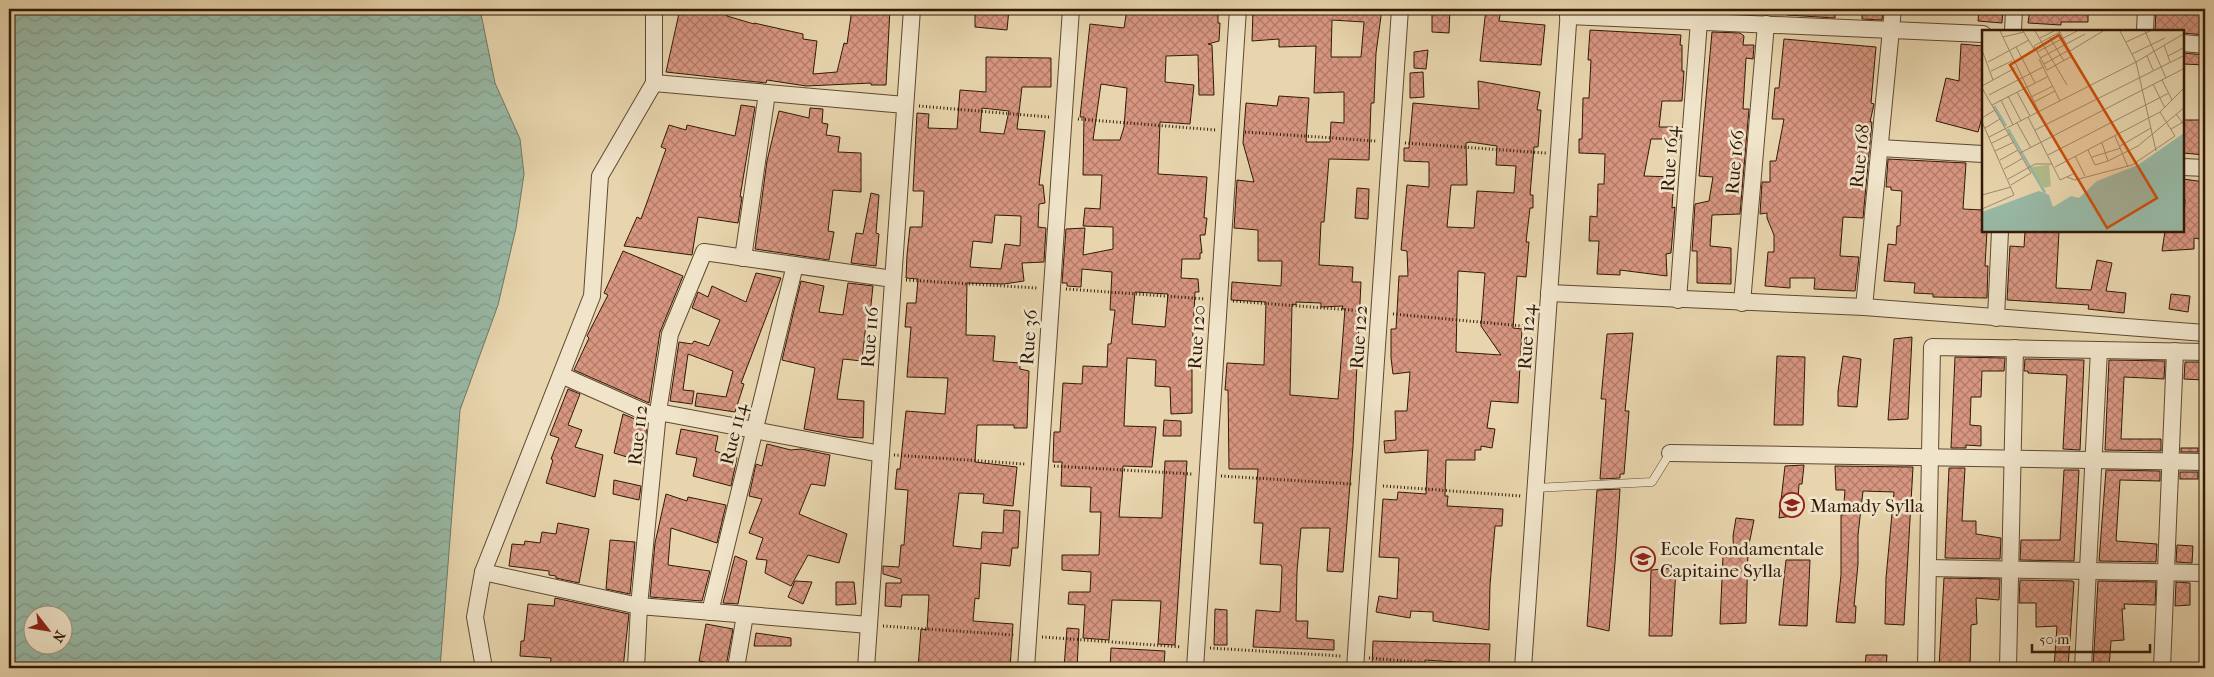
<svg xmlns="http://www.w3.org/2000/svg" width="2214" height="677" font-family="'IM FELL French Canon',serif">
<defs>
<pattern id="water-waves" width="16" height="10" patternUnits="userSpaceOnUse" patternTransform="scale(1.25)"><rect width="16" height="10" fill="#98b9a6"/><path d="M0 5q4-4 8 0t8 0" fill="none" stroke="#839e8d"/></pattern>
<pattern id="building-cross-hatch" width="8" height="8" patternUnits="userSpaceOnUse" patternTransform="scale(1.25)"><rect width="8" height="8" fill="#d89681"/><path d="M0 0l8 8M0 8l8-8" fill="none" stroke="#b07a68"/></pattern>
</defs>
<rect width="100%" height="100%" fill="#e8d5ad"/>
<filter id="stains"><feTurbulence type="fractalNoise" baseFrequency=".004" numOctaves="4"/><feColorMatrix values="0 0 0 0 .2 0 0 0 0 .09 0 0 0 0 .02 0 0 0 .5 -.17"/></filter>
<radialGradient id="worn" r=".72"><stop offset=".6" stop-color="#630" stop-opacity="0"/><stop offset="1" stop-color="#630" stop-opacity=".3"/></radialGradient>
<!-- water -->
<path fill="url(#water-waves)" stroke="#6f7966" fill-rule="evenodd" d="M9,9h471l15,74 25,56 4,35 -8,54 -18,77 -38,105 -20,258h-431zM32,614h30v30h-30z"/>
<!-- building -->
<g fill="url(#building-cross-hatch)" stroke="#311906" fill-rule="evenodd">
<polygon points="680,9 729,9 727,16 754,24 754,23 803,34 803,39 817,41 813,74 837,72 844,43 847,44 852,9 890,9 886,85 871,85 871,83 806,86 767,80 766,83 666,72"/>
<polygon points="975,9 1009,9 1007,30 975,27"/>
<path d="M1127,9l32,3 1,-3h58v14h2l-1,18 -11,3 4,1 2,50h-15l-1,-40 -32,1 -1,26 29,3 -4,39 -30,-2 -2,52 49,3 -3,41h3l-2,17h-5l2,18h-2v6h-18l-1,19 17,1 1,13h-4l-3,61v60l-21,1 -1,-27 -15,-1 1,-26 -29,-2 -3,68 32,1 -4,40 -29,-1 -4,51 43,1 3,-57h22l-12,184 -17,-1 3,-43 -49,-1 -3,40 -26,-2 2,-33 -17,-1 1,-12h21l1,-20 -29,-2v-15h37l2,-43h-11l1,-25 -30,-1 1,-24h-9l1,-30h6l3,-49 19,1 1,-18 24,1 1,-23h3l4,-34h-5l2,-38 -30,-3 -1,18 -14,-1v-3h-5l4,-54 19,-1 -2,27 30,-6v-22l-30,-1 2,-18 15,1 2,-34h-19l1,-58h-4l10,-93 34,4zM1101,84l26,4 -3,39 -4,13h-27zM1135,292l33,2 -3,33 -33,-3z"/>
<path d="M1253,9h129l-6,44 -2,50h-3l-2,57 -40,-1 -5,63h-3l-2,43 34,2 -1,15h9l-8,164 -10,126 -16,-1 3,-43h-29l-4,43 -1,50h12l-1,17 27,2v10l-81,-3 3,-37 24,2 2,-44 -1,-3 -21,-1 3,-41h-9l4,-54h-29l-1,-79h-3l2,-27 37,2 2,-63 -35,-2 1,-18 49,4 1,-25h-24v-31l-24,-2 3,-48 17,2 -11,-39 3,-40 31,3 2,-10 30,2 -3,44h24l1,-20 13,1v-31l-30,1 2,-47 -37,1v-8l-27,2zM1332,20l32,2 -3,35h-30zM1296,302l25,1v4l22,-1 -1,3h3l-7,90 -48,-4 2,-91 4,1z"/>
<polygon points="1432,9 1450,9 1449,33 1432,32"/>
<polygon points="1486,9 1501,9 1499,21 1545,25 1541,65 1480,61"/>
<rect x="1721" y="9" width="19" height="4"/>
<polygon points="1787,9 1835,9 1835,18 1787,15"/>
<polygon points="1862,9 1883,9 1882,20 1862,19"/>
<polygon points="1979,9 2003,9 2002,23 1978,21"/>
<polygon points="2030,9 2088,12 2088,22 2061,22 2061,25 2028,23"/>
<polygon points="2156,9 2202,9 2200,27 2205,27 2205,35 2183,33 2183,31 2155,31"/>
<polygon points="1590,30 1681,35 1680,45 1682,45 1682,71 1684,71 1682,101 1662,101 1659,127 1681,127 1680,139 1651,139 1644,176 1674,177 1672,208 1675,207 1671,253 1666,254 1667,276 1620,270 1620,275 1597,274 1599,241 1589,241 1590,216 1597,217 1598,184 1604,184 1605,154 1579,153 1579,139 1582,139 1583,98 1589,98 1591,60 1588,60"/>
<polygon points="1712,32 1740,33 1744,36 1743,45 1754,45 1753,59 1746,58 1743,109 1749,109 1740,214 1712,215 1710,246 1731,248 1731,284 1697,283 1697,251 1692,251 1695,204 1709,201 1713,177 1699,176"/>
<polygon points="1784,39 1876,47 1871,103 1874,104 1870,122 1872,122 1863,218 1843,217 1840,256 1859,257 1855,291 1814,289 1815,278 1790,278 1790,288 1765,286 1768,252 1774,252 1774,235 1767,218 1767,213 1760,214 1762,182 1770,182 1770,161 1776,161 1784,119 1772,119 1775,88 1779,88"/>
<polygon points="1961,44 1983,46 1983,114 1978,132 1936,121 1946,78 1959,81"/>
<polygon points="1428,50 1426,69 1414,68 1414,52"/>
<polygon points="2183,53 2205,55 2205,65 2183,64"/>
<path d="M986,57l65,1v29h-29l-5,42 28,2 -6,54h4l2,18 -6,1 -1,23 8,1 -2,34 -22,1 2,18 -20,3 -37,-1 -1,52 29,1 -2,25 27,2v6l9,2 -2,57h-13v-3h-37l-2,37 42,5 -4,39 -30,-3 1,-9 -25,-1 -6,53 28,3 1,-17 21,1 1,-23 16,1 -2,37h-6l-2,18 -29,-3 -2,36 -4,-1 -2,23 40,3 -3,44h-92l3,-39 6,1 2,-35h-27l-1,12 -16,-1 1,-23h15v-4l-18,-5v-8l16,1 2,-22h3l4,-55 -13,-1 2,-20h3l6,-58 39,3 3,-36 -41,-1 4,-50h-6l2,-24h9l2,-24 -12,-1 1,-23 3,-28h12l2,-36h-11l4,-78 12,1 -1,14 29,1 3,-39 26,2zM982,108l27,3 -5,23 -24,-2zM995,215l26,1 -1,30 -15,-2 -4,25 -31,-2 3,-26 19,2z"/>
<polygon points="1423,72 1424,97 1410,98 1410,73"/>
<path d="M1478,81l62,11 -3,18h4l-3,37h-4l-4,48h3v13h-3l-4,34h3l-3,35 -9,-1 -4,52 9,1 -4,74 -27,-2 -4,27 8,1 -3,19 -11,-2v4h-6v10h-29l-1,36h3l-1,10 56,3 -1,17h-7l-5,59 -1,45 -56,-9v-9l-22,-1 -1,7 -34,-6 3,-16 18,3 2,-41 -20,-1 4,-58 14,1 1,-8 28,2 2,-44 -43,3 -1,-12 12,-1 -1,-29h12l3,-39 -17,2 -2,-16v-29h5l3,-53h9l-1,-25 -6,-1 6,-65 22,2v-25l-25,-1v-13h5l4,-45 66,6zM1470,142l27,4 -1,19 20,1 -2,27 -37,-2 -3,37 -27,-1 4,-42h16l-1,-42zM1458,271l27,2 -4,53 20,29 -45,-3z"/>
<polygon points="741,105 755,107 740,197 742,197 738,223 698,217 692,255 624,246 637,217 641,219 666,149 661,147 669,125 686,130 687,125 735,136"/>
<polygon points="810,108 823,109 822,123 828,124 826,135 840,137 838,152 861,153 861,192 833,190 828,231 834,232 829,260 755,249 767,161 779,111 809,118"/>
<polygon points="2183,120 2205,120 2205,155 2183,153"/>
<polygon points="1888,159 1966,163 1963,209 1983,210 1983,231 1987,231 1985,266 1988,266 1987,298 1933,297 1933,294 1914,293 1915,283 1884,281 1888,244 1896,245 1897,226 1900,226 1902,191 1891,190 1891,187 1886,187"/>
<polygon points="2183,179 2205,182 2205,240 2194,238 2194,249 2162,251 2165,231 2183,231 2185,199 2183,199"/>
<polygon points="1357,188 1369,189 1368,219 1355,218"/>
<polygon points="871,193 879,195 876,233 879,234 876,266 851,263 856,233 863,234"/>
<polygon points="2025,231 2059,231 2056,288 2091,290 2097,260 2112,263 2106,291 2126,293 2124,313 2088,309 2089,305 2007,300 2010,246 2024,247"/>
<polygon points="623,251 683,276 660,332 649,403 574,370 589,338 587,336 608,295 604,293"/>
<polygon points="756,273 781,278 741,383 744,384 735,412 695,406 697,393 726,397 733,371 688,354 683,390 694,391 692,404 670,401 679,342 692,344 694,341 709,346 720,320 692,308 698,292 708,297 712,286 746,302"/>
<polygon points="801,281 824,286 819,312 843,315 848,283 873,286 870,314 867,314 862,361 843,359 837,399 864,401 863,438 847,437 804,429 815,368 782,360"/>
<polygon points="2171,294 2190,296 2188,312 2169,309"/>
<polygon points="1633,333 1625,411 1629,411 1624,474 1620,474 1620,478 1600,479 1606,399 1601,399 1607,334"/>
<polygon points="1912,337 1908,419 1888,420 1894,339"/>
<polygon points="1777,356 1805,357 1803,425 1774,425"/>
<polygon points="1843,356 1861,359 1857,407 1838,406 1838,391"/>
<polygon points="1955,357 2005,358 2004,371 1982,371 1981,397 1971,397 1970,425 1981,426 1981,446 1966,445 1966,448 1951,448"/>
<polygon points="2025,359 2084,360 2080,450 2063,449 2067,375 2028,373 2028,371 2024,371"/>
<polygon points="2109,360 2165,361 2164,379 2124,377 2121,439 2161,439 2161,451 2105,450"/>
<polygon points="2185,362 2203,362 2203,380 2184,379"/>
<polygon points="568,389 580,394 568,425 582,430 575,447 603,455 595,497 546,483 553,460 551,459 559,438 550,435"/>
<polygon points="623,414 647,424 643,462 614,453"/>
<polygon points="1164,420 1181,421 1181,436 1163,436"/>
<polygon points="681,429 718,436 715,451 737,458 731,486 693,476 697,458 676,454"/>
<polygon points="767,444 791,450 801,449 830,455 825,486 811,484 799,514 847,534 839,563 808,555 791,586 765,573 767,560 756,559 763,538 749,533 762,499 749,496 756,464 762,466"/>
<rect x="2181" y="448" width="17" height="4"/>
<polygon points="1804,465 1802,484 1799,484 1797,515 1779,518 1785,466"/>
<polygon points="1835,466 1913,467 1904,625 1885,624 1886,578 1894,492 1863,491 1858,535 1858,564 1854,606 1856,606 1855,623 1836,622 1841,575 1841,515 1843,515 1845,490 1836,490"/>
<polygon points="1949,468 1965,468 1962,521 1976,521 1976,534 2001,538 2000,559 1945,558"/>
<polygon points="2064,470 2079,470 2074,561 2020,560 2021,540 2060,540"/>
<polygon points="2106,470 2160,471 2160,481 2120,480 2116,541 2157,544 2156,562 2099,561"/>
<rect x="2180" y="472" width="18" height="7"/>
<polygon points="614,480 641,486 639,500 613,494"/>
<polygon points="1620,489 1615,563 1609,631 1587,626 1597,490"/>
<polygon points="666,494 687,501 688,497 726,505 717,543 671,528 668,565 710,571 702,601 650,597 655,543"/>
<polygon points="1736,518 1754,520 1748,549 1746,623 1720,624 1723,556 1734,557 1733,536"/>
<polygon points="558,523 589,529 579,583 556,578 556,576 549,575 549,571 509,566 512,544 524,545 525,541 540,543 542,532 556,534"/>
<polygon points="610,540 635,542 630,594 606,589"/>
<polygon points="2177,545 2193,546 2192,563 2176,562"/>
<polygon points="735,556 747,561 738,604 723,603"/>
<polygon points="1786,560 1810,560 1807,626 1779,625"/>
<polygon points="1676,568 1672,636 1649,636 1651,570"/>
<polygon points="1944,578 2000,579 1999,600 1976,598 1977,624 1971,625 1970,668 1939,667"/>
<polygon points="2020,580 2072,581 2074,582 2068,668 2054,668 2057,626 2036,627 2036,603 2019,603"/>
<polygon points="795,581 812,582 803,604 788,597"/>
<polygon points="2098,581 2156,582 2155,605 2124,604 2125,609 2122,609 2124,640 2111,641 2109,668 2093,668"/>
<polygon points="836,582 854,582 856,604 836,605"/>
<polygon points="2176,582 2190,583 2190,605 2175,606"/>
<polygon points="555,598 629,614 623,668 609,668 593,665 593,668 550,668 551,658 520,656 521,641 524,641 528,604 554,606"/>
<polygon points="1215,609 1227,610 1227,645 1214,645"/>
<polygon points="706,624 733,629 726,666 699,661"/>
<polygon points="1067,628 1079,629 1077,668 1064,668"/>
<polygon points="756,633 791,638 791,646 754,646"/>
<polygon points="1373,641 1490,644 1489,664 1425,660 1424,668 1372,668"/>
<polygon points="1111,648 1165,651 1164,665 1141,664 1141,668 1110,668"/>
<polygon points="1866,655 1887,655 1886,668 1865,668"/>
</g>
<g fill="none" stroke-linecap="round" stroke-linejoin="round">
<defs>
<polyline id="service" points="1535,488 1652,482 1670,453"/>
<g id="minor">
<polyline points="1568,16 1983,34"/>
<polyline points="2013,31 2014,9"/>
<polyline points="2145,31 2146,9"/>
<polyline points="2183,43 2205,45"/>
<polyline points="654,83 905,105"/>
<polyline points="1880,148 1983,154"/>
<polyline points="2183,167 2205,168"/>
<polyline points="743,258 767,93"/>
<polyline points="1549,293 1864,307 2205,333"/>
<polyline points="1678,300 1699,21"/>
<polyline points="1742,303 1766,24"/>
<polyline points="1864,307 1893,9"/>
<polyline points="1996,318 2000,231"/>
<polyline points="561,375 658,418"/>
<polyline points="658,412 881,454"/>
<polyline points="1670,453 2205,462"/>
<polyline points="1928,568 2205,573"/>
<polyline points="483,572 639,606 869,625"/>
<polyline points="710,612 795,265"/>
<polyline points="484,668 475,617 483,572 592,296 600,176 654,83 654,9"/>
<polyline points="636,668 639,606 658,412 670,334 704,252 893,279"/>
<polyline points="736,668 745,615"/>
<polyline points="866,668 912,9"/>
<polyline points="1026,668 1071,9"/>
<polyline points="1195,668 1238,9"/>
<polyline points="1355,668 1400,9"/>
<polyline points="1523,668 1569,9"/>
<polyline points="1926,668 1932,347 2205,352"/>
<polyline points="2008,668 2015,348"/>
<polyline points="2083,668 2099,350"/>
<polyline points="2162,668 2175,351"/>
</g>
</defs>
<!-- service casing -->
<use href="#service" stroke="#5f4830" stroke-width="9"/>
<!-- minor casing -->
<use href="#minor" stroke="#5f4830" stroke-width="18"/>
<!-- path -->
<g stroke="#311906" stroke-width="3" stroke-dasharray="1 2.5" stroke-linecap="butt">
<polyline points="919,106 1049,117"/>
<polyline points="1078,119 1216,130"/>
<polyline points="1245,132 1376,141"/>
<polyline points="1405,143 1546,153"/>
<polyline points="906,280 1037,288"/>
<polyline points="1066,289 1205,299"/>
<polyline points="1233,301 1364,311"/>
<polyline points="1393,314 1533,327"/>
<polyline points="894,455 1025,464"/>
<polyline points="1054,466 1192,474"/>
<polyline points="1221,476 1352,484"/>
<polyline points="1383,486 1521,496"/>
<polyline points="883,626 1014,635"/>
<polyline points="1042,637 1181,647"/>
<polyline points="1210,648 1341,656"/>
<polyline points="1369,658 1486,668"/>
</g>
<!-- service -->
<use href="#service" stroke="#f0e4ca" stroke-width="8"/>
<!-- minor -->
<use href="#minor" stroke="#f0e4ca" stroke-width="16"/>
</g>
<!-- icons -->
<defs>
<symbol id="school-ring" viewBox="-11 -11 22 22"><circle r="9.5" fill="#f0e4ca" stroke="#8f2418" stroke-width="1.5"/><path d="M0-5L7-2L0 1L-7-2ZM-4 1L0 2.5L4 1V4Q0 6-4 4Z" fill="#8f2418"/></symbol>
</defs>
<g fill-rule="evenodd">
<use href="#school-ring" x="1778" y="491" width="28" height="28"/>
<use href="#school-ring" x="1629" y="545" width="28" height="28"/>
</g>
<g text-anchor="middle" stroke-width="5" stroke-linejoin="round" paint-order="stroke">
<!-- street labels -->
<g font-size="19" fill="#311906" stroke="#f0e4ca">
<text transform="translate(1859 156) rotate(-84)" y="7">Rue 168</text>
<text transform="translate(1669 159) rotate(-86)" y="7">Rue 164</text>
<text transform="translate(1734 162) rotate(-85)" y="7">Rue 166</text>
<text transform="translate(869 337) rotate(-86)" y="7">Rue 116</text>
<text transform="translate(1028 337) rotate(-86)" y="7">Rue 36</text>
<text transform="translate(1196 337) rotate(-86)" y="7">Rue 120</text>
<text transform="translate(1358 337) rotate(-86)" y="7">Rue 122</text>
<text transform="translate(1526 337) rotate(-86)" y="7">Rue 124</text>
<text transform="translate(733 434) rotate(-76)" y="7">Rue 114</text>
<text transform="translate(637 435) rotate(-84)" y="7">Rue 112</text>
</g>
<!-- poi labels -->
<g font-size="19" fill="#311906" stroke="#f0e4ca" text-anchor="start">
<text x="1810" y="512">Mamady Sylla</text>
<text x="1660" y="555">Ecole Fondamentale<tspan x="1660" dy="22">Capitaine Sylla</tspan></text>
</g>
</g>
<!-- overview -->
<g transform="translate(1982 30)">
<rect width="202" height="202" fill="#e8d5ad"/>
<path d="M67,135l2,21 -7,2 -14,-21z" fill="#b3be8b"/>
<path d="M202,103v99h-202v-20l57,-21 10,4 4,12 18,-11 8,2 18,-17 41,-16z" fill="#98b9a6"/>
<path fill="none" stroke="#98b9a6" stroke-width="2.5" d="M12,76l12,20M26,99l37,64"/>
<path fill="none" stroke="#9f8a6a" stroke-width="1" d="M18,1l39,81M41,1l11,18M53,1l32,54M77,1l1,1 12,24 -25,14 -13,-24 26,-14M138,1l16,31 20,89M163,1l21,47M21,7l21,-5M58,8l14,-7M68,8l14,23M144,12l24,-11M182,15l6,17M34,17l19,36M0,20l11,30M88,21l33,-20M55,22l40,-21M150,24l33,-16M165,26l6,14M186,26l17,-9M58,28l45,-24M57,29l21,42M6,32l41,-22M62,34l25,-14M9,41l21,-10M180,50l10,20M171,54l12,24M0,56l33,-18M0,58l49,85 -20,12M35,62l13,24M7,65l54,-28M26,66l13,25M49,67l22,-11M19,70l12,25M52,72l21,-11M10,75l55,-28M194,84l9,12M46,87l32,63 13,-6M0,88l13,-8M0,92l32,73 -32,14M35,93l14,25M3,98l15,-9M189,99l14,-8M53,100l150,-75M133,106l13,31M7,107l147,-75 49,-29M10,113l18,-9M120,113l6,18M138,116l31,-18M106,120l7,15 13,-4 30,-15 47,-39M13,121l19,-9M38,123l165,-85M66,125l121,-62M93,126l10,20M110,127l29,-9M18,130l18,-10M73,137l105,-55 25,-25M22,139l19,-11M85,147l8,3 57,-15 43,-29 -15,-24M26,149l27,-15h17M0,165l29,-8"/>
<path fill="#cd4f0b" fill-opacity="0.15" stroke="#cd4f0b" stroke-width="2.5" d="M77,5l98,163 -50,30 -97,-163z"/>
<rect width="202" height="202" fill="none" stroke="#311906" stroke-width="2.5"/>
</g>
<!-- margin -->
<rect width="2214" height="677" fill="none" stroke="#e8d5ad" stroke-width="30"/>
<rect x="10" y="10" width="2194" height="657" fill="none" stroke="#311906" stroke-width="2.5"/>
<rect x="15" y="15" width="2184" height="647" fill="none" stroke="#311906"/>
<!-- north arrow -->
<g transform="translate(48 630) rotate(121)"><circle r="24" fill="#f0e4ca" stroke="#a4937c"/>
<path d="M0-4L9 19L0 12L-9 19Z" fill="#8f2418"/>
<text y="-8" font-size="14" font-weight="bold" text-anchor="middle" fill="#311906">N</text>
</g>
<!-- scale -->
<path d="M2032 644v8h118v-8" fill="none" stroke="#311906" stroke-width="2.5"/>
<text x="2039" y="644" font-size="15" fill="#311906" stroke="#f0e4ca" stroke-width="4" paint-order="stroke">50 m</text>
<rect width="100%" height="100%" filter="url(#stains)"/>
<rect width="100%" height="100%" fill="url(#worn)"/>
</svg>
